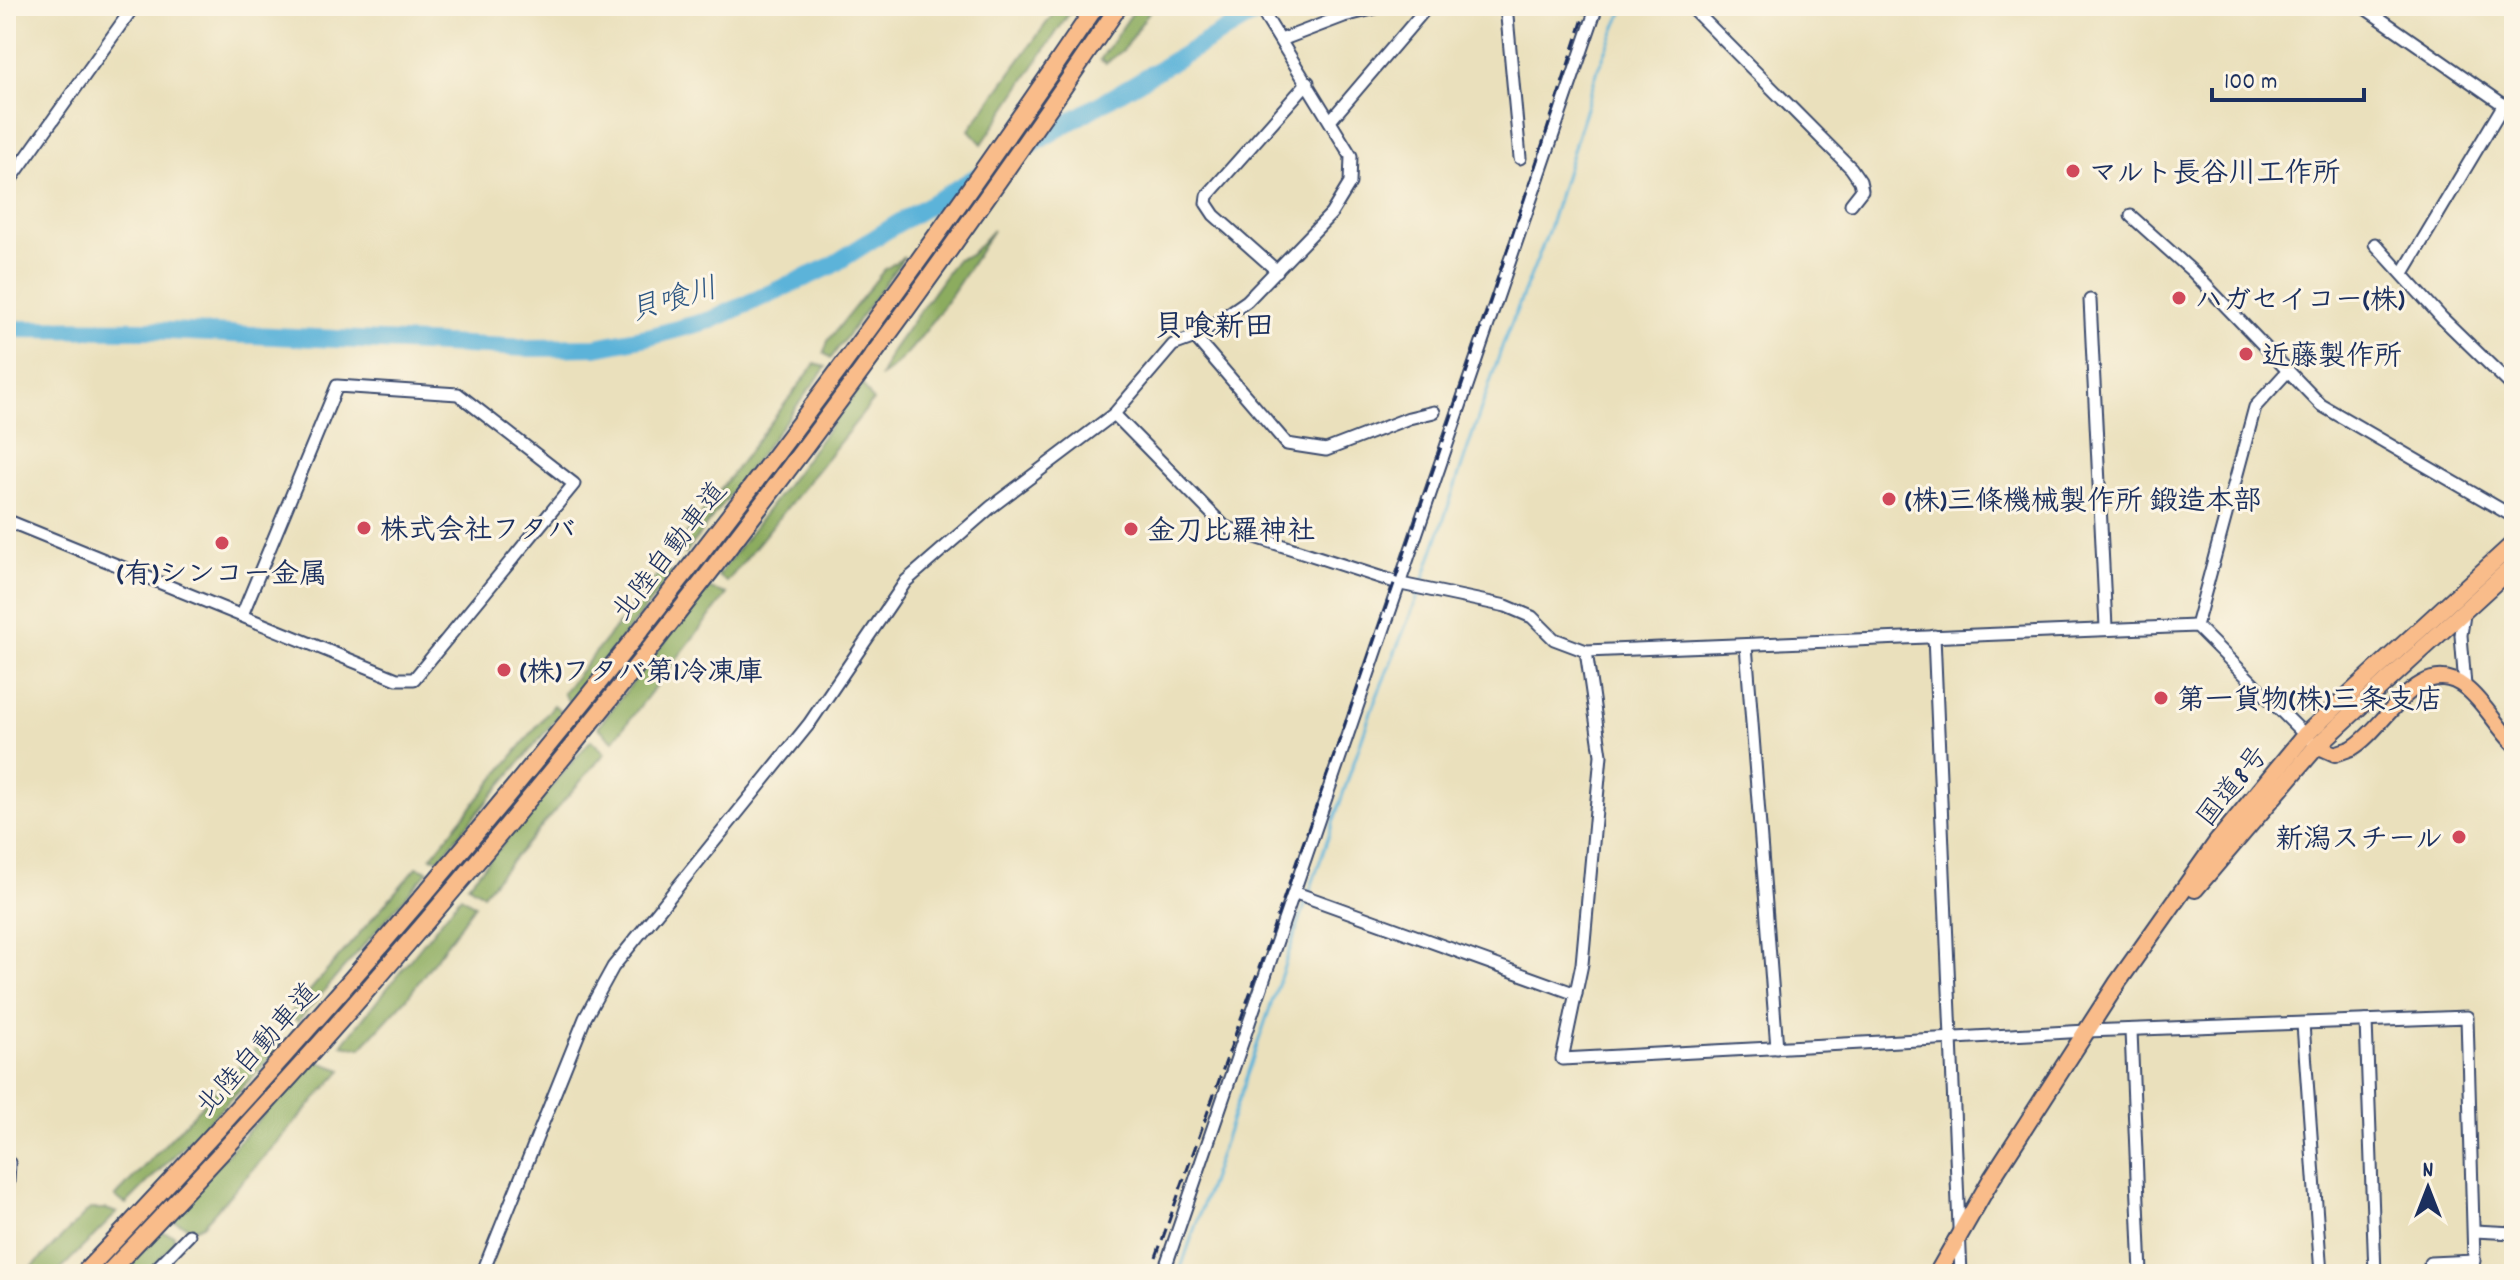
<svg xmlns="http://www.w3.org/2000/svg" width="2520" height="1280" font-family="Dekko,'Klee One',sans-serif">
<rect width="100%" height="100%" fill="#fcf5e5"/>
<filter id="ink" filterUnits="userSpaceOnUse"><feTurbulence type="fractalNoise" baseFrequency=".0125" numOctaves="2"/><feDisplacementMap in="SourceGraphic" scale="16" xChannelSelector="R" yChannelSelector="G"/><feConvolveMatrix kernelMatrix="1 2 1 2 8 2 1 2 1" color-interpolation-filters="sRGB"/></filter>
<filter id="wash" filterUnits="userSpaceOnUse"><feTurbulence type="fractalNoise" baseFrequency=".006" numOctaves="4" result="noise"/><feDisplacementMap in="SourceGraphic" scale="32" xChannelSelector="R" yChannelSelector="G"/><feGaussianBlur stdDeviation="1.8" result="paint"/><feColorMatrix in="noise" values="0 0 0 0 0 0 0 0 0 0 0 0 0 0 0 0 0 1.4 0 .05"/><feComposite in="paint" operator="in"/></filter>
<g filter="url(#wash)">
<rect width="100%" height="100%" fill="#eae0bc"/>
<!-- forest -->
<g fill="#8cac5f" stroke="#546e5e" stroke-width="2">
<polygon points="1059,6 1074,6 982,144 969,130"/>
<polygon points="1137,6 1153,6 1123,50 1106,63 1100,60"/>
<path d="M993,230c-22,34 -79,129 -112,146l10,-24 66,-93 13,-4z"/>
<polygon points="904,257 831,358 824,353 828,341 884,270"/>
<polygon points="815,364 826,367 685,554 679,544"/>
<polygon points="862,384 873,401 727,582 718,576"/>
<polygon points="663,568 673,573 570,703 563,693"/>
<polygon points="707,588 727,594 613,741 598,727"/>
<polygon points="554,705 562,712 439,859 431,857"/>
<polygon points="591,740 605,753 483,894 468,885"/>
<polygon points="417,867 428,871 298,1021 288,1016"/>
<polygon points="461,896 475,905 406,999 361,1048 342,1045"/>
<polygon points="265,1039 284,1045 126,1204 115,1197"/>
<polygon points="313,1060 342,1070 203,1225 194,1229 168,1219"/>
<polygon points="90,1209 106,1209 117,1213 56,1274 29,1274 33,1266"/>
<polygon points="157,1231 174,1235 174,1243 145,1274 115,1274"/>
</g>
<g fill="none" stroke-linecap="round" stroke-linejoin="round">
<!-- stream -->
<g stroke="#5cb3d9" stroke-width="3">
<polyline points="1422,584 1503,344 1547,235 1598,69 1625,6"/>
<polyline points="1179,1274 1373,706 1420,591"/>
</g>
<!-- river -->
<polyline stroke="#5cb3d9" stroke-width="18" points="6,329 148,330 528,348 596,347 652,336 711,320 831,266 895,225 1248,17 1276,6"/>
</g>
</g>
<g filter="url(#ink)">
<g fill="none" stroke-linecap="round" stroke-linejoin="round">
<defs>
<g id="minor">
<polyline points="1506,6 1520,158"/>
<polyline points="1690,6 1851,168 1860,181 1862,190 1851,204"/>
<polyline points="2362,6 2514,112"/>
<polyline points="1281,40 1344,16 1384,6"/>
<polyline points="1330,121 1428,6"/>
<polyline points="6,186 134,6"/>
<polyline points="2131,216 2192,271 2321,405 2514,517"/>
<polyline points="2375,244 2442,318 2514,388"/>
<polyline points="1277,271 1214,215 1206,203 1207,196 1308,82"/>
<polyline points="2403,273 2504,104"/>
<polyline points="2090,300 2106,627"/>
<polyline points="1195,337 1287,444 1326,450 1409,418 1434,412"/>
<polyline points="1114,414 1225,527 1401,584 1506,606 1532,617 1554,639 1586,651 2196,626 2309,739"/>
<polyline points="6,520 397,679 414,679 574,484 458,394 337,386 242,615"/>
<polyline points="2465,608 2461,635 2465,686"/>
<polyline points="2196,626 2255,407 2287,372"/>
<polyline points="1934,636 1961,1274"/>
<polyline points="1746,645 1777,1048"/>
<polyline points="1586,651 1601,755 1582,964 1562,1059 2087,1031 2467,1017 2474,1261 2430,1263 2431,1274"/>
<polyline points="1296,893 1576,994"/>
<polyline points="2366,1021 2375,1274"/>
<polyline points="2303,1024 2321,1274"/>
<polyline points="2131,1031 2141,1274"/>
<polyline points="6,1162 9,1163 6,1213"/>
<polyline points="2474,1231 2514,1233"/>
<polyline points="151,1274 189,1235"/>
<polyline points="482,1274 585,1018 613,967 809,724 906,581 991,507 1114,414 1173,345 1195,337 1247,301 1331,214 1350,183 1351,156 1259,6"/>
<polyline points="1163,1274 1597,6"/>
</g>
<path id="major" d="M2317,746l18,8c5,-2 12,-4 17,-6 33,-18 67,-98 114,-60 18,14 31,39 48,56"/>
<g id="highway">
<polyline points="2195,889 2317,746 2514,565"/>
<path d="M83,1274c374,-392 710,-820 1013,-1268"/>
<path d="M107,1274c375,-389 709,-821 1012,-1268"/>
<polyline points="1937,1274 1992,1178 2118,982 2217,842 2305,735 2514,543"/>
</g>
</defs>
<!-- minor casing -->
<use href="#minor" stroke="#3a4a6c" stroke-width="15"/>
<!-- major casing -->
<use href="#major" stroke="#3a4a6c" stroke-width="18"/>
<!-- highway casing -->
<use href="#highway" stroke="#3a4a6c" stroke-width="20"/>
<!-- minor -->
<use href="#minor" stroke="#fff" stroke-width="11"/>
<!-- major -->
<use href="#major" stroke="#f9bc8a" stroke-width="14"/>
<!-- highway -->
<use href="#highway" stroke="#f9bc8a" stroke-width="16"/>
<!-- rail -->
<path stroke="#1b2f5e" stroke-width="3" stroke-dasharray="12 6" stroke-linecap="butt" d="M1150,1274c150,-421 301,-842 437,-1268"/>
</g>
</g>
<!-- markers -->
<g fill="#d1495b" stroke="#fcf5e5" stroke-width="3">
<circle cx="2073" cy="171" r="8"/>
<circle cx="2179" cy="298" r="8"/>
<circle cx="2246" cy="354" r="8"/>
<circle cx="1889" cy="499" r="8"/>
<circle cx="364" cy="528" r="8"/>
<circle cx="1131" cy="529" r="8"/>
<circle cx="222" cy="543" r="8"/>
<circle cx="504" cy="670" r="8"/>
<circle cx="2161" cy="698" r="8"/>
<circle cx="2459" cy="837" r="8"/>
</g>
<g text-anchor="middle" stroke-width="6" stroke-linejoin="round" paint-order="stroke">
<!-- poi labels -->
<g font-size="28" font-weight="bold" fill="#1b2f5e" stroke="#fcf5e5" text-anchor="start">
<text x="2089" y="181">マルト長谷川工作所</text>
<text x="2195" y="308">ハガセイコー(株)</text>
<text x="2262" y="364">近藤製作所</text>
<text x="1905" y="509">(株)三條機械製作所 鍛造本部</text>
<text x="380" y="538">株式会社フタバ</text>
<text x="1147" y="539">金刀比羅神社</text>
<text x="222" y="582" text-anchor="middle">(有)シンコー金属</text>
<text x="520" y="680">(株)フタバ第1冷凍庫</text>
<text x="2177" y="708">第一貨物(株)三条支店</text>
<text x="2443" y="847" text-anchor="end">新潟スチール</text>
</g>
<!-- street labels -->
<g font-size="28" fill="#1b2f5e" stroke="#fcf5e5">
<text transform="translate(668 550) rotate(-52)" y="10">北陸自動車道</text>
<text transform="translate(2231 785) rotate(-51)" y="10">国道8号</text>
<text transform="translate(256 1048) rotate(-48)" y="10">北陸自動車道</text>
</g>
<!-- water labels -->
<g font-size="30" font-style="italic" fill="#2e5783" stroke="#fcf5e5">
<text transform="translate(673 298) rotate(-16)" y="10">貝喰川</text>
</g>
<!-- neighbourhood labels -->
<g font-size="30" font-weight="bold" fill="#1b2f5e" stroke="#fcf5e5">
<text x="1214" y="335">貝喰新田</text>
</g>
</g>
<!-- margin -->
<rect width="2520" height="1280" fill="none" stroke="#fcf5e5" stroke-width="32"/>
<!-- north arrow -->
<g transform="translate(2428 1188)" stroke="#fcf5e5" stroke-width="6" paint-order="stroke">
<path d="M0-6L14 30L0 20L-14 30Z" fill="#1b2f5e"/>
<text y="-12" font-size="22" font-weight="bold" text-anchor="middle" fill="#1b2f5e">N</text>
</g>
<!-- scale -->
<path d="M2212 88v12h152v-12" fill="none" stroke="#1b2f5e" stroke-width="4"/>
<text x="2224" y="88" font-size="24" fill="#1b2f5e" stroke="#fcf5e5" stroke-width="6" paint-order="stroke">100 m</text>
</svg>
